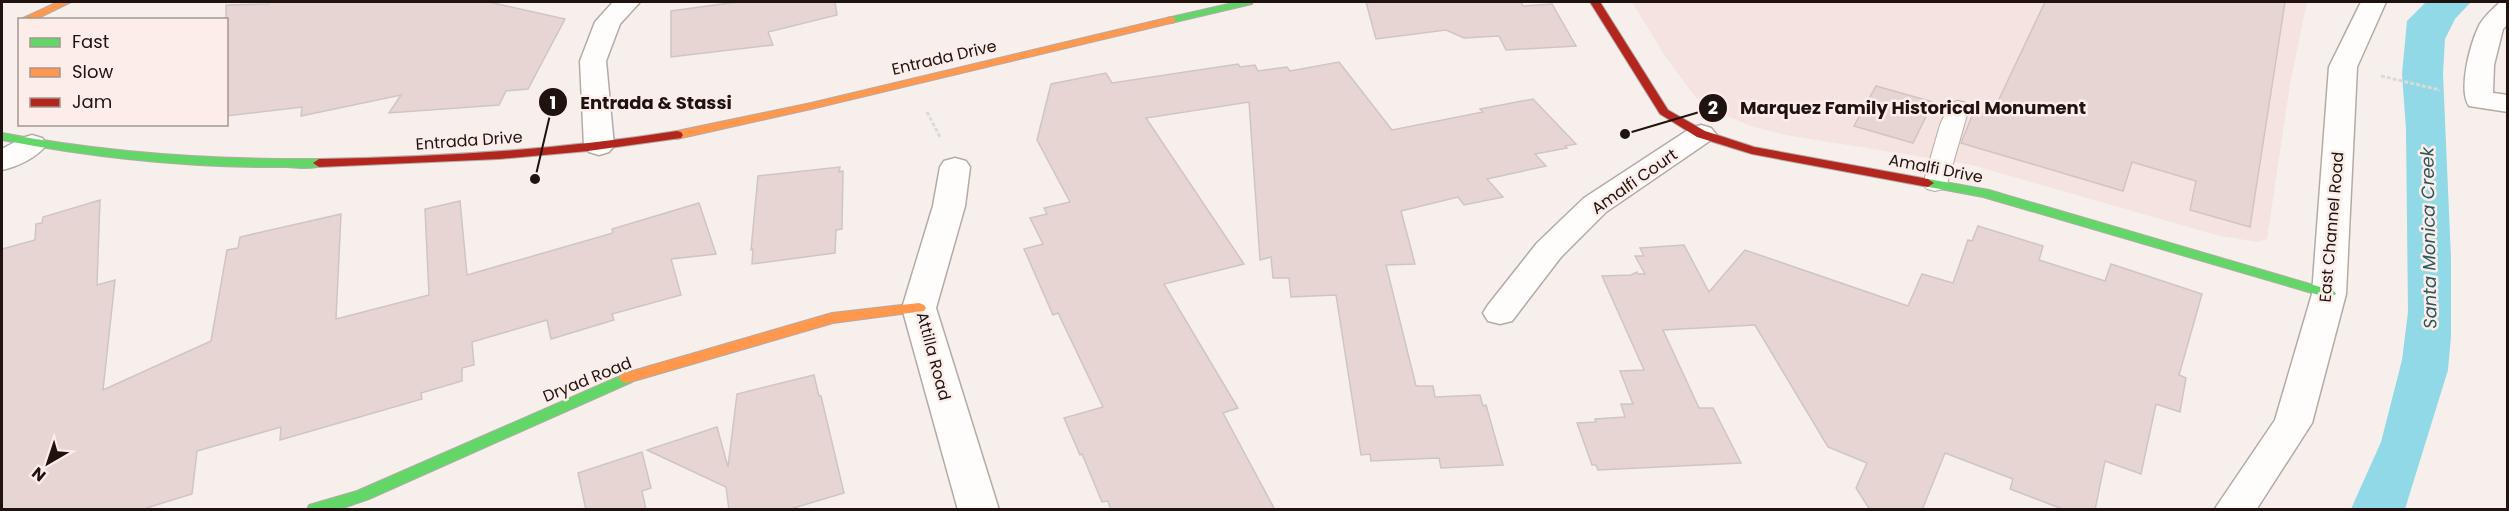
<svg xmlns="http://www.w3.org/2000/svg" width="2509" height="511" font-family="Poppins,sans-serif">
<rect width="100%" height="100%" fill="#f7efec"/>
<!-- education -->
<polygon fill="#f5e3df" points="1632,2 2307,2 2290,84 2267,239 2257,242 2216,235 1972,165 1786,135 1751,126 1717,112 1696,98 1665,56"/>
<!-- water -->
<polygon fill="#91d9e6" points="2426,2 2471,2 2455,19 2445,39 2443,74 2451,258 2451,336 2448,370 2405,509 2351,509 2381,442 2402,360 2408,312 2406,129 2402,74 2407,21"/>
<!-- building -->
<g fill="#e6d5d2" stroke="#d0c5c3" stroke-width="1.5">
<polygon points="268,2 489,2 565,19 528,89 506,91 499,105 389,113 401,95 301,116 302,107 226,116 226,5 268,4"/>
<polygon points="737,2 835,2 837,15 768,32 773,45 671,57 671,11"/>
<polygon points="1366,2 1521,2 1523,6 1552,4 1576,46 1506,50 1499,36 1464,38 1446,30 1376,39"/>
<polygon points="2045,2 2285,2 2250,227 2190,210 2196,181 2132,162 2123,191 1961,143 1974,111 1991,116"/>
<polygon points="1339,62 1392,130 1483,112 1480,109 1533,99 1576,144 1565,146 1567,148 1535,154 1546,166 1487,179 1503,197 1464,205 1458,197 1401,211 1415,264 1386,265 1416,386 1433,386 1435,397 1480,395 1483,406 1486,405 1503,465 1441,468 1439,458 1371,461 1370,454 1361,455 1336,295 1291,297 1289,278 1273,278 1271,257 1260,260 1249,102 1146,118 1244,264 1164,284 1238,408 1223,413 1275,510 1111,510 1108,501 1102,502 1082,454 1080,455 1064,418 1103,407 1058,313 1053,315 1024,249 1043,244 1030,218 1047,214 1044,208 1070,202 1037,140 1051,84 1106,73 1112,83 1238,64 1240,67 1255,65 1258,71 1287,67 1290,71"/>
<polygon points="1876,86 1933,102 1913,143 1854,126"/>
<polygon points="840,167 839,172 843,171 842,229 836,230 835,253 752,264 753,249 751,250 758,176"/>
<polygon points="100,200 97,285 115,280 103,390 211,341 227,250 238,248 240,237 341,214 336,319 429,295 425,209 460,201 467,275 613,233 612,229 699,203 716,254 671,259 681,295 612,314 614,320 551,339 547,320 472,342 474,365 462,368 462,381 421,393 422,399 280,440 281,427 197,451 192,494 140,510 2,510 2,249 35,240 36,224 42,223 43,217"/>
<polygon points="1978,226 2043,246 2039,260 2105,281 2111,264 2202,294 2179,375 2186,378 2180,412 2156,404 2141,474 2105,461 2095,510 2065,510 2010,489 2013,479 1945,453 1922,510 1870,510 1856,488 1867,463 1828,447 1755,325 1663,330 1699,408 1713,408 1741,463 1598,470 1596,465 1592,465 1577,423 1596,422 1595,419 1625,417 1621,404 1633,404 1620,371 1644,370 1602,276 1631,275 1637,272 1638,274 1645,274 1635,256 1644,256 1640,248 1684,245 1709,292 1745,250 1908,306 1922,274 1953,283 1968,240 1972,241"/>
<polygon points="814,375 819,396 821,396 844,493 787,510 729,510 726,487 647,450 717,427 728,467 737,394"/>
<polygon points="642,452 651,488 642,491 646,510 586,510 578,473"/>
</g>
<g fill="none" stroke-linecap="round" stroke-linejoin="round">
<defs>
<polygon id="lane" points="1958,101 1966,103 1969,108 1947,184 1943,189 1935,191 1927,189 1923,184 1940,125 1950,103"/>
<g id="street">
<polygon points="613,2 640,2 620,24 606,61 614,146 609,152 599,155 589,152 584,146 580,61 595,22"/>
<polygon points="2361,2 2386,2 2357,67 2346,294 2312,423 2256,510 2214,510 2275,420 2312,294 2329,67"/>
<path d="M2508,2v22l-5,5 -9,36 -1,28 15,2v17l-39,-6c-11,-16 1,-61 9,-78 4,-10 14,-18 21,-25z"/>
<polygon points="1701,125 1711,128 1716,134 1711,140 1606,212 1561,257 1512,321 1500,324 1488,321 1483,313 1488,305 1537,243 1584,198 1691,128"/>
<path d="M32,135l10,3 5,6c-9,13 -30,23 -45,26v-21l20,-11z"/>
<polygon points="955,158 966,161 970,167 965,206 936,308 999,510 958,510 902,308 933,206 940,167 944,161"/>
</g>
<g id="fast">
<polygon points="1237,2 1253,2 1252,4 1171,23 1166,20 1167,18"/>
<path d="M2,133c105,20 210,27 317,26l6,4c-8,8 -29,4 -40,4 -95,1 -190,-9 -283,-27z"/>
<polygon points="1928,179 1989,190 2334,291 2336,294 2329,298 1983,197 1924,186 1922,183"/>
<polygon points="627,373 632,374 635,378 632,382 369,499 337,510 307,510 309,505 357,491"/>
</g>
<g id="slow">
<polygon points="58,2 71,2 34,20 19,20"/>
<polygon points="1171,17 1175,18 1175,22 811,109 677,139 671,135 677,131 811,103"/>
<polygon points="919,303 924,305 926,308 924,311 833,323 627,383 622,382 619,378 622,374 832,313"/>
</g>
<g id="jam">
<polygon points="1590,2 1600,2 1668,110 1705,131 1754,147 1928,179 1934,183 1928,187 1752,154 1697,137 1660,114"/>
<path d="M677,131l4,1 2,3 -2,3 -93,13 -89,8 -180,8 -6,-4 6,-4c120,-2 239,-9 358,-28z"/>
</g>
</defs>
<!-- lane casing -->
<use href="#lane" stroke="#b4aba7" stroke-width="2"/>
<!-- street casing -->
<use href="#street" stroke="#b4aba7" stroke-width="3"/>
<!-- fast casing -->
<use href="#fast" stroke="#b4aba7" stroke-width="2"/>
<!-- slow casing -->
<use href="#slow" stroke="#b4aba7" stroke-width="2"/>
<!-- jam casing -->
<use href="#jam" stroke="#b4aba7" stroke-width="2"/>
<!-- path -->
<g stroke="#dcd9d8" stroke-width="3" stroke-dasharray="4 2" stroke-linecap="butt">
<polyline points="2381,76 2440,90"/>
<polyline points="927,112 940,137"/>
</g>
<!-- lane -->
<use href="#lane" fill="#fefdfc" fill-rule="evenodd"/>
<!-- street -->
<use href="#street" fill="#fefdfc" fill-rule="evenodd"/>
<!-- fast -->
<use href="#fast" fill="#63d668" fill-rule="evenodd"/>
<!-- slow -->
<use href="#slow" fill="#ff974d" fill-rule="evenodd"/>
<!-- jam -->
<use href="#jam" fill="#b3261e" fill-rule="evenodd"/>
</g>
<g text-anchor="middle" stroke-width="5" stroke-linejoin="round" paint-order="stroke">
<!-- street labels -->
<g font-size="16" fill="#20130f" stroke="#fcede8">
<text transform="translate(944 57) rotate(-13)" y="6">Entrada Drive</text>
<text transform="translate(469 140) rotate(-4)" y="6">Entrada Drive</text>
<text transform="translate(1936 168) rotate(11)" y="6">Amalfi Drive</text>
<text transform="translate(1634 181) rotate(-35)" y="6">Amalfi Court</text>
<text transform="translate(2331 227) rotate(-85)" y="6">East Channel Road</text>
<text transform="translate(934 356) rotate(75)" y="6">Attilla Road</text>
<text transform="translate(587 379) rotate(-22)" y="6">Dryad Road</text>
</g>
<!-- water labels -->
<g font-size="18" font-style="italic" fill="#28575f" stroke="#fcede8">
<text transform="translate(2429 238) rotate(-91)" y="6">Santa Monica Creek</text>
</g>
</g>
<!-- callouts -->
<path fill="none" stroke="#20130f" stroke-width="2" d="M535 179L553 102M1625 134L1713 108"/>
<g fill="#20130f" stroke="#fcede8" stroke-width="2">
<circle cx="535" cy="179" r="6"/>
<circle cx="1625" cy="134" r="6"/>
<circle cx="553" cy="102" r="15"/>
<circle cx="1713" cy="108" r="15"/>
</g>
<g font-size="18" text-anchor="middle" font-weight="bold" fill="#fff">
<text x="553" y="109">1</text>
<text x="1713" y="114">2</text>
</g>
<g font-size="18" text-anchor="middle" font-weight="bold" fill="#20130f" stroke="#fcede8" stroke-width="5" stroke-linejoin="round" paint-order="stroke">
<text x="656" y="109">Entrada &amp; Stassi</text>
<text x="1913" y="114">Marquez Family Historical Monument</text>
</g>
<!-- border -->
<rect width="2509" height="511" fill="none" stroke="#20130f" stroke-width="6"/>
<!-- legend -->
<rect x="18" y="18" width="210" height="108" fill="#fcede8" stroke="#a49691" stroke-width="1.5"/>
<rect x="30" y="38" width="30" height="9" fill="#63d668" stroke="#a49691" stroke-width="1.5"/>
<text x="72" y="48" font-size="18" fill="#20130f">Fast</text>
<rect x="30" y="68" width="30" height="9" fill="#ff974d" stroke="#a49691" stroke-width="1.5"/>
<text x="72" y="78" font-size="18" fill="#20130f">Slow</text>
<rect x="30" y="98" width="30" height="9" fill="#b3261e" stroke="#a49691" stroke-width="1.5"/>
<text x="72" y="108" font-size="18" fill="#20130f">Jam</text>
<!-- north arrow -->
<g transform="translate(48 463) rotate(219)" stroke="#fcede8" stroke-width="4.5" paint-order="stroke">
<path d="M0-4.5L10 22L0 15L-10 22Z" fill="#20130f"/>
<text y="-9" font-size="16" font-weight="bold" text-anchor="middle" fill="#20130f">N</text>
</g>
</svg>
